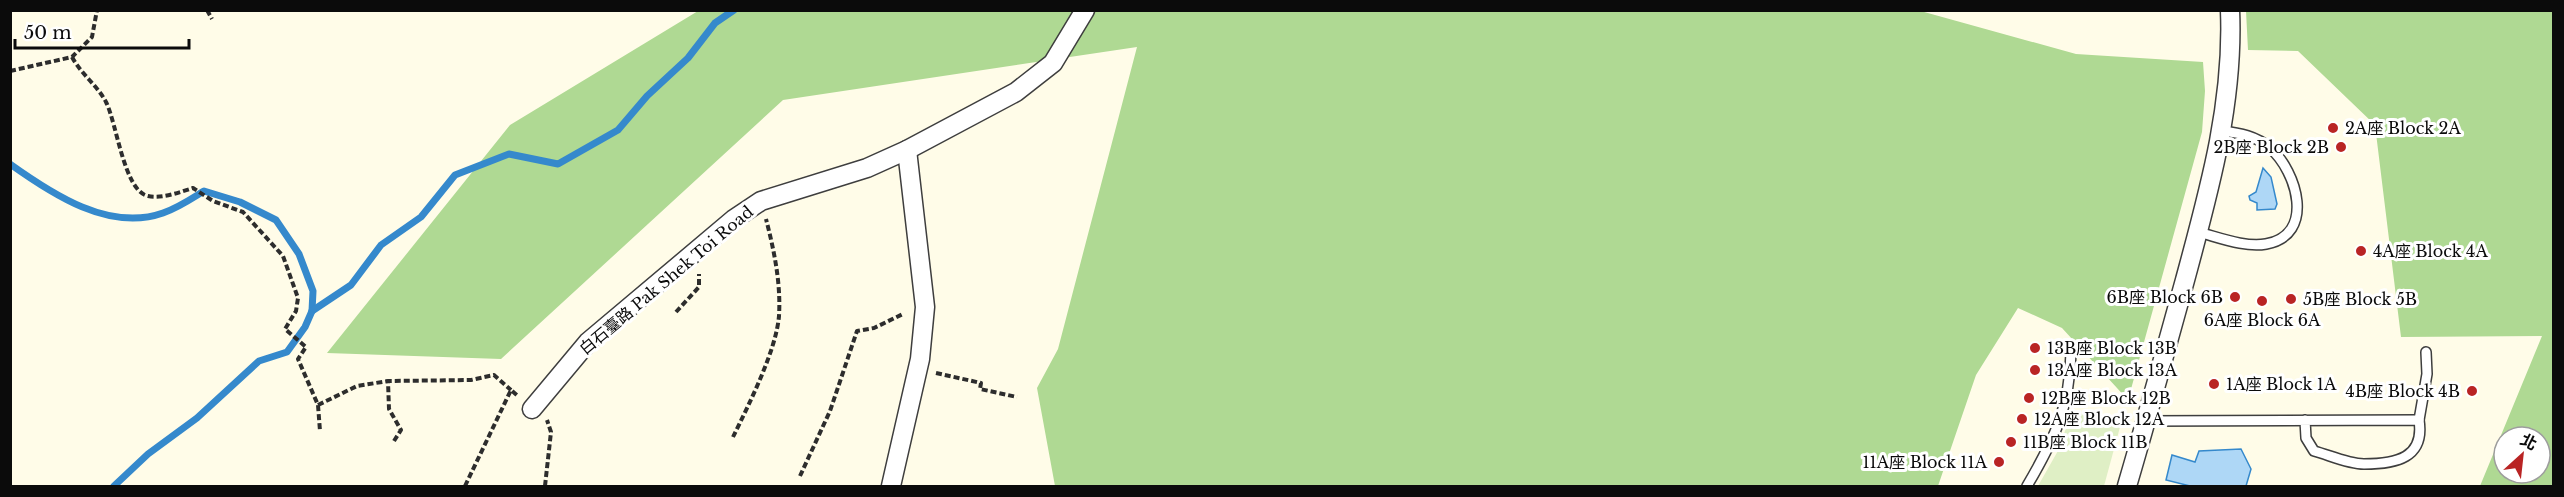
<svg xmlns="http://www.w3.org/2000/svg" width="2564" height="497" font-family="'Libre Baskerville','Noto Sans TC',serif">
<rect width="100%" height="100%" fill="#fffce8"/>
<!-- forest -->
<g fill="#afd993" fill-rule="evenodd">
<polygon points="1917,10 2076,54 2203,62 2205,91 2202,132 2128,400 2062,328 2018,308 1976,375 1938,486 1055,486 1037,388 1058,349 1137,47 783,100 501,359 327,353 510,125 698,11"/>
<path d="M2246,11h307v475h-73l62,-150 -141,1 -26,-212 -77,-74 -50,-1zM2504,437h36v36h-36z"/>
</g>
<!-- pitch -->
<polygon fill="#dfefc5" points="2072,410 2120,427 2104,486 2038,486 2059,449"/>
<!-- water -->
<g fill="#aed7f6" stroke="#3589cc" stroke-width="1.5">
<polygon points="2263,168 2271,177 2277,204 2275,209 2257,210 2257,203 2250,200 2249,196 2256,192"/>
<polygon points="2241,449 2251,469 2246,486 2190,486 2166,480 2172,455 2195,462 2199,451"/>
</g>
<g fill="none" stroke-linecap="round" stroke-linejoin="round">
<!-- stream -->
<g stroke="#3589cc" stroke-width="7">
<path d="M10,164c42,30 99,68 153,49 15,-5 28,-14 41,-22l36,11 36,18 23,34 14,37 -1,20 -7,16 -18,25 -28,9 -62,57 -49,36 -34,32"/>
<polyline points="312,311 351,285 381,245 421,217 455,175 509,154 558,164 618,130 647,96 688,58 715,23 734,10"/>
</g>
<defs>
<g id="lane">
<path d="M2198,232c20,5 47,16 68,12 50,-9 31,-73 4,-96 -14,-12 -30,-15 -48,-17"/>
<polyline points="2419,420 2427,374 2426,352"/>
<path d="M2146,421l273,-1c6,38 -23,44 -55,44 -16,0 -35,-9 -50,-13l-8,-13 -1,-18"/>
<path d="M2027,486c27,-46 43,-79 44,-134"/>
</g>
<g id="street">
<polyline points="532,409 588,342 734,219 761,201 867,168 907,150 1016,92 1053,63 1085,10"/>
<polyline points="891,486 920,359 925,307 907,150"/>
<path d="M2127,486c20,-68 39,-137 58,-206 24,-89 49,-177 45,-270"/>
</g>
</defs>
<!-- lane casing -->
<use href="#lane" stroke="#3e3e3e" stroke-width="12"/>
<!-- street casing -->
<use href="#street" stroke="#3e3e3e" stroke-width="21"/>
<!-- path -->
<g stroke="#2d2d2d" stroke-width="4" stroke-dasharray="6 3" stroke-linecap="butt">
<polyline points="207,10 212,19"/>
<path d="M72,57c9,17 25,28 34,45 11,22 18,89 42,94 14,3 32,-4 45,-8l20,13 30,11 40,44 15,42 -2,13 -11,18 21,18 -8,12 20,46 2,26"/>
<polyline points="10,71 72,57 92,37 97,10"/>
<polyline points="676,312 699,287 699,274"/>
<polyline points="936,373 981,383 980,389 1017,397"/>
<polyline points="318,405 357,386 388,381"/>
<path d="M733,437c16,-33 43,-86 46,-121 2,-33 -5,-66 -13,-97"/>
<polyline points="394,441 401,430 389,409 388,381 471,380 494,375 511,390"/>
<polyline points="800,476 830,411 857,331 874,328 903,314"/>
<polyline points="465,486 511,390 518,396"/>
<polyline points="545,486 551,432 547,420"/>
</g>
<!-- lane -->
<use href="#lane" stroke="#fff" stroke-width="9"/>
<!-- street -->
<use href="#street" stroke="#fff" stroke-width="18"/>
</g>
<!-- markers -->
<g fill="#b92424" stroke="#fff" stroke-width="2">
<circle cx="2333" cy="128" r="6"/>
<circle cx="2341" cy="147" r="6"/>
<circle cx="2361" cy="251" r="6"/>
<circle cx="2235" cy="297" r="6"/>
<circle cx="2291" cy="299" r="6"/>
<circle cx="2262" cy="301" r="6"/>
<circle cx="2035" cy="348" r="6"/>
<circle cx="2035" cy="370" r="6"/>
<circle cx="2214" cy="384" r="6"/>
<circle cx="2472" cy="391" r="6"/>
<circle cx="2029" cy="398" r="6"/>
<circle cx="2022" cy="419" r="6"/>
<circle cx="2011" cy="442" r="6"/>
<circle cx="1999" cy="462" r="6"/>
</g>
<g text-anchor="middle" stroke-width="6" stroke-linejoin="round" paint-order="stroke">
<!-- poi labels -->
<g font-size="16" fill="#0b0b0b" stroke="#fff" text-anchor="start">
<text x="2345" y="134">2A座 Block 2A</text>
<text x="2329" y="153" text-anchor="end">2B座 Block 2B</text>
<text x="2373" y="257">4A座 Block 4A</text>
<text x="2223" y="303" text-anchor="end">6B座 Block 6B</text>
<text x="2303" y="305">5B座 Block 5B</text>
<text x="2262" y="326" text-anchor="middle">6A座 Block 6A</text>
<text x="2047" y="354">13B座 Block 13B</text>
<text x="2047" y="376">13A座 Block 13A</text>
<text x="2226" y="390">1A座 Block 1A</text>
<text x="2460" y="397" text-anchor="end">4B座 Block 4B</text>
<text x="2041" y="404">12B座 Block 12B</text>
<text x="2034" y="425">12A座 Block 12A</text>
<text x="2023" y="448">11B座 Block 11B</text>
<text x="1987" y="468" text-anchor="end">11A座 Block 11A</text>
</g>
<!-- street labels -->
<g font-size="16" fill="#0b0b0b" stroke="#fff">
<text transform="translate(666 280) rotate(-40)" y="6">白石臺路 Pak Shek Toi Road</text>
</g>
</g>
<!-- border -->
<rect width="2564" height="497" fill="none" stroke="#0b0b0b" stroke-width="24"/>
<!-- north arrow -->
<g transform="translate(2522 455) rotate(27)"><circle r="28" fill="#ffffff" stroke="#9d9d9d" stroke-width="1.5"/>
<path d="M0-4.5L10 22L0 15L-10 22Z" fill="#b92424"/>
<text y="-9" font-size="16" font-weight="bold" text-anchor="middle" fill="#0b0b0b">北</text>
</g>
<!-- scale -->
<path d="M15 39v9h174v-9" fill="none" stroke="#0b0b0b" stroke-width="3"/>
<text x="24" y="39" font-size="18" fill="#0b0b0b" stroke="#ffffff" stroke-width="4.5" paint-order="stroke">50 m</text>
</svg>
